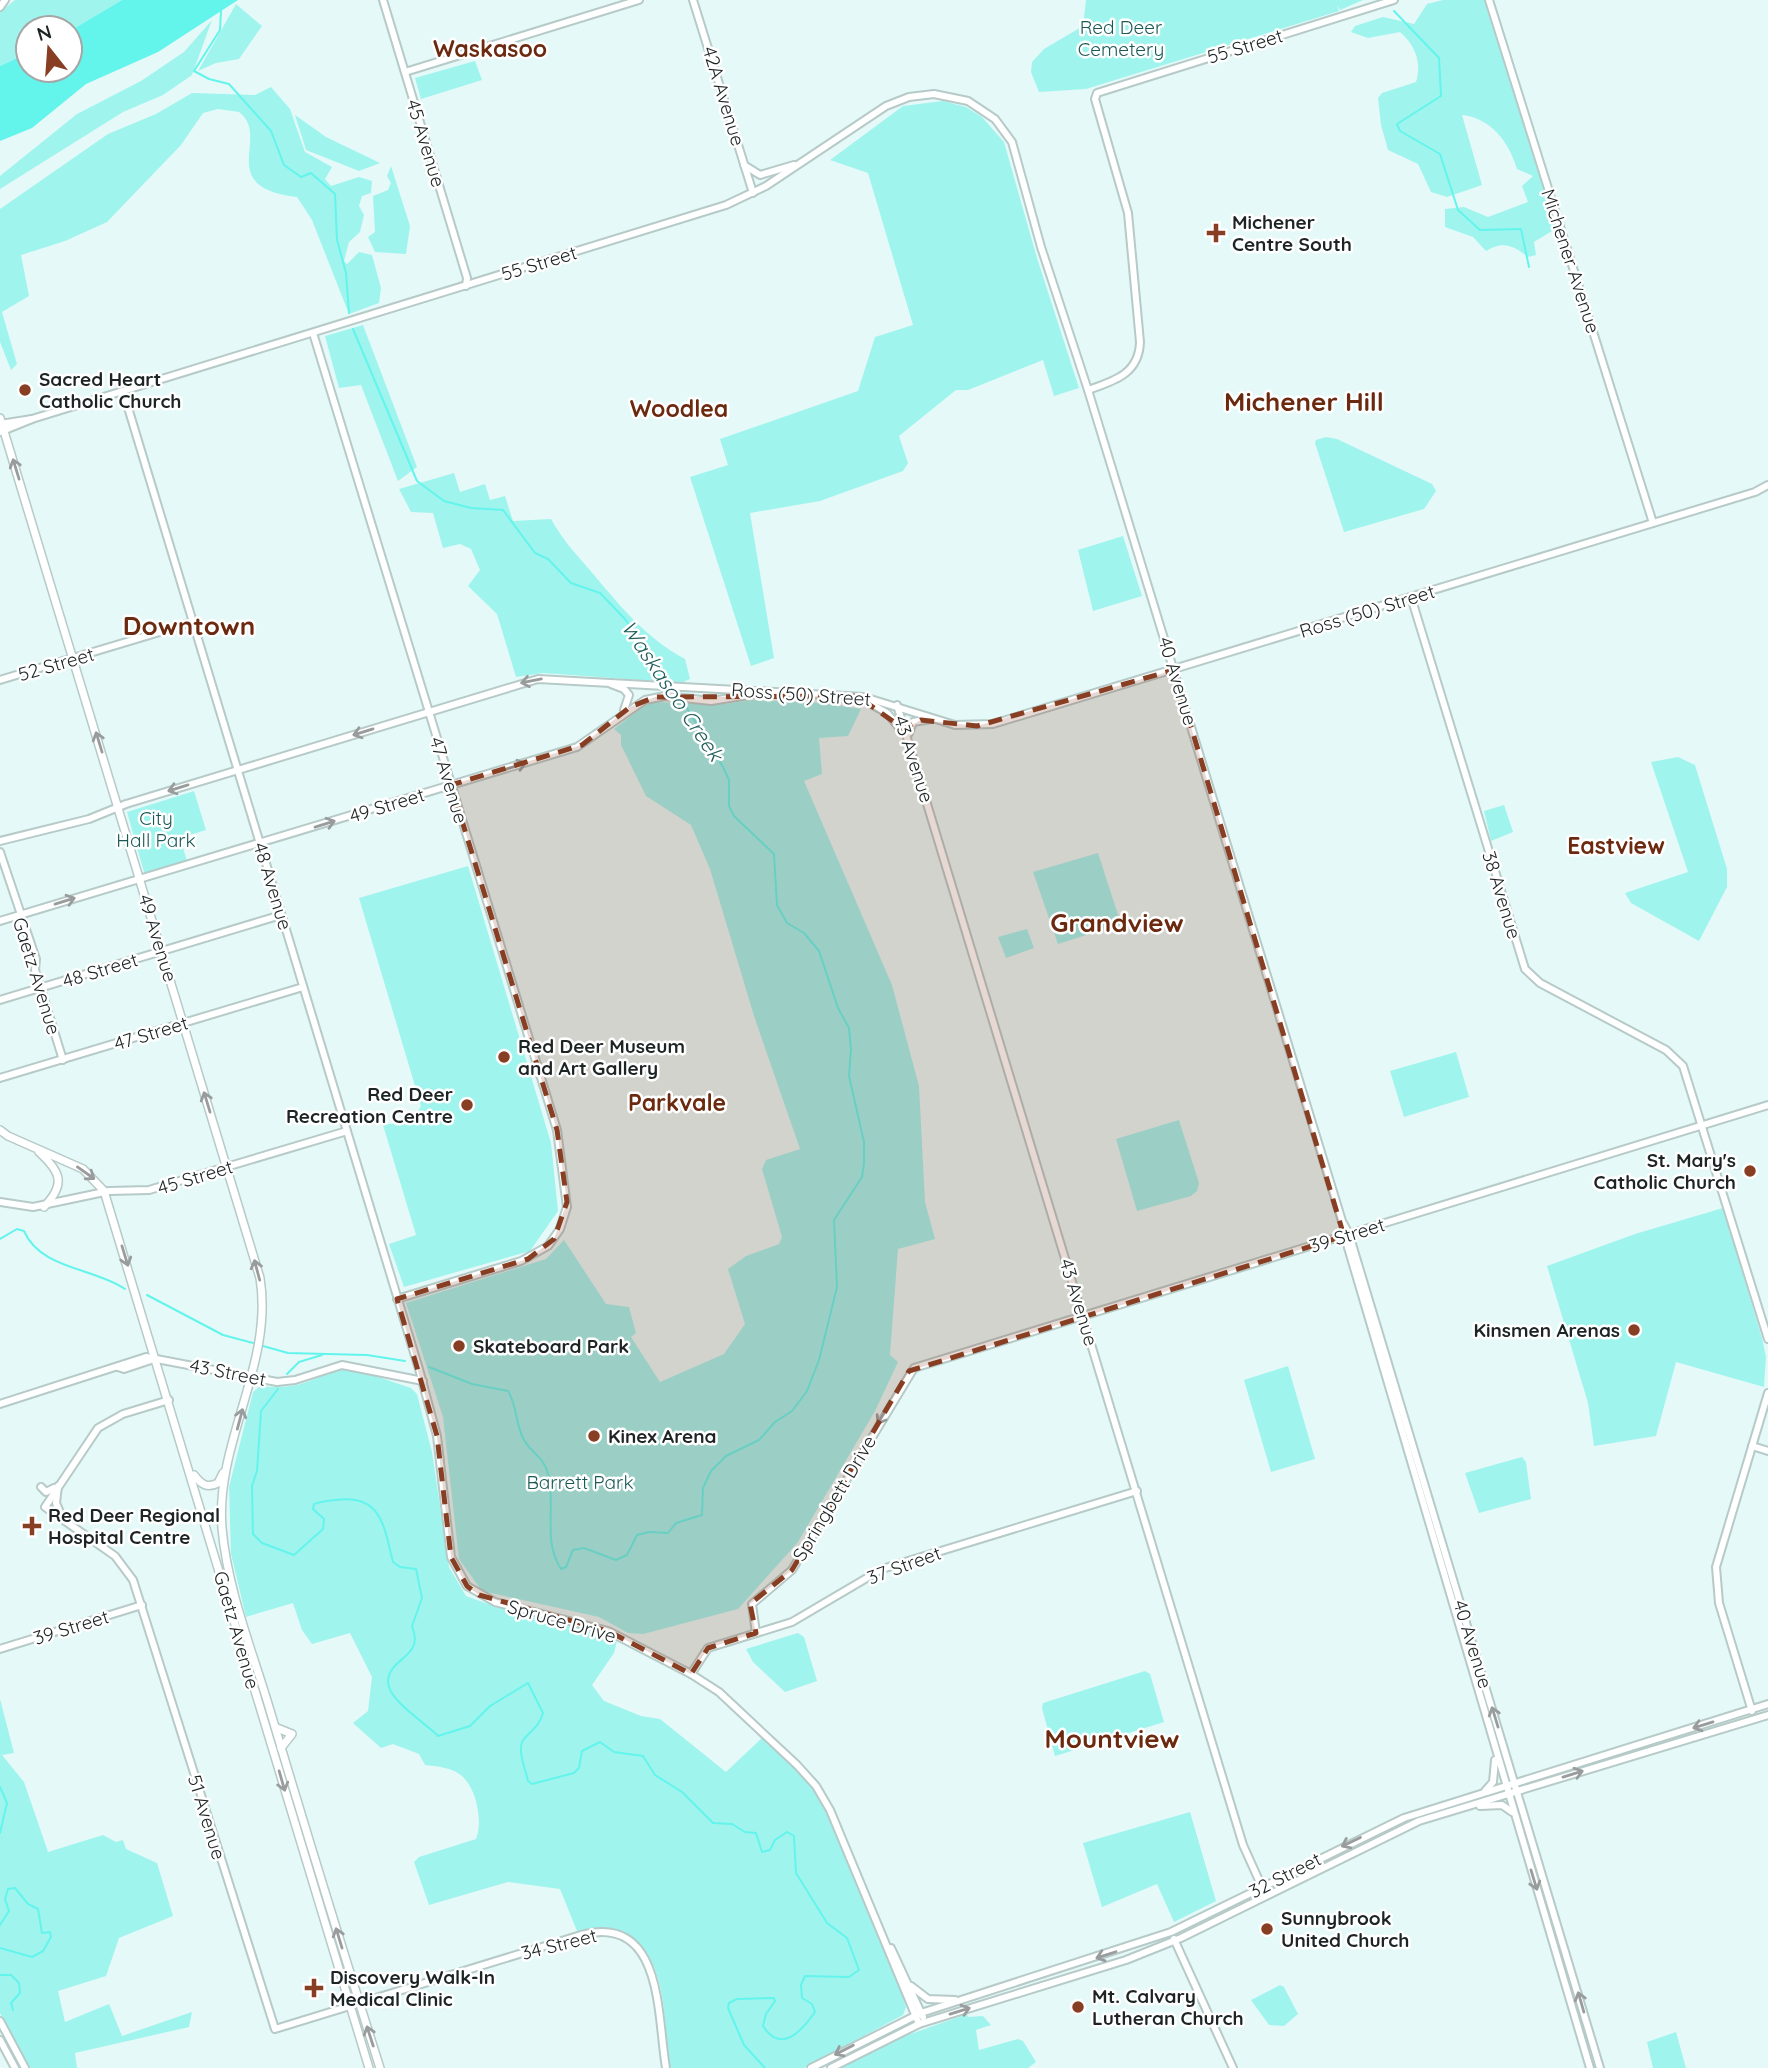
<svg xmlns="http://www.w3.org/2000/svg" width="1768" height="2068" font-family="Quicksand,sans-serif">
<rect width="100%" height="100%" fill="#e5f9f8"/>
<!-- green -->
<g fill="#a0f4ee">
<polygon points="15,0 122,0 70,31 70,28 28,28 28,53 0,66 0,12"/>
<polygon points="1086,0 1363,0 1340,10 1337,5 1339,11 1086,89 1039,92 1031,72 1032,62 1044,49 1083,26"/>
<path d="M1443,0h46l71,226 -26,16 2,13 -8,2c-14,-11 -25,-17 -42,-6l-13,-14 -28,-10v-18l19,-2 24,10 40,-15 -6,-16 11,-10 -16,-7c-8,-27 -26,-51 -55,-54l20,70 -35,12 -16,-5 -13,-28 -30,-14 -7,-25 -3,-27 4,-5 34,-11c6,-20 -1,-37 -16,-50l-32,6 -17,-6 4,-6 28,-9 31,7 13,-20z"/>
<polygon points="236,4 262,26 239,59 216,63 198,71"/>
<polygon points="212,20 192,75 163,95 123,112 0,189 0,176 77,114 141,81 184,52"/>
<polygon points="475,61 482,80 421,99 415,78"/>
<path d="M271,87l19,22 15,43 27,15 -7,12 6,7 28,-9 13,4 -1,12 -9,3 -3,10 5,9 -4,17 -11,10 -5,19 3,3 12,-12 13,3 9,33 -2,15 -30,11 -37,-94 -15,-23c-84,-10 -25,-60 -58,-85l-21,-3 -15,4 -22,32 -74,77 -42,19 -44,14 8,41 -27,16 15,52 -6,6 -11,-28v-133l108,-75 48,-20 36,-21 63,2z"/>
<polygon points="943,101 966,107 982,117 1004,142 1037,258 1079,388 1054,396 1043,360 968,390 956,390 899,436 908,463 903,471 820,501 750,513 774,658 751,666 690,477 728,465 720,439 858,391 875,337 913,325 868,173 830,160 903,106"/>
<polygon points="295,115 326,137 380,163 359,171 306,150"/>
<polygon points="391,166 410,226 406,254 375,252 368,237 375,232 373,196 388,190 391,183 387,176"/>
<polygon points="363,325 417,467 398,481 361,385 339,388 325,336"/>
<polygon points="1326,437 1337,439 1432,484 1436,491 1424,509 1344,532 1315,443 1316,440"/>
<path d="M454,473l6,19 25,-8 5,16 15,-4 8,25 38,-2c12,22 27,37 43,56 28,33 52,63 91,84l5,20 -9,4 -138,-10 -27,4 -19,-63 -29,-28 12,-16 -9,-21 -11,-5 -17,4 -10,-35 -22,-1 -12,-23z"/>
<polygon points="1123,536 1142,596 1093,611 1078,550"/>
<polygon points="752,700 822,703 861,709 848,736 819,738 822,774 804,781 892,985 919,1086 925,1202 935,1239 898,1249 890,1355 898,1362 875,1411 798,1542 738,1609 643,1634 628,1633 599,1617 482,1591 459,1559 443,1417 406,1303 546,1259 564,1240 606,1304 629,1307 636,1333 631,1337 660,1382 724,1354 745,1324 728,1269 746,1256 779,1244 782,1237 762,1169 766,1160 800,1149 754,1016 710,869 691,825 646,796 621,745 621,735 614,729 645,705 658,702 716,705"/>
<polygon points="1678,757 1695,765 1727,869 1727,887 1699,941 1631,903 1625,893 1688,872 1651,762"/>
<polygon points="194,791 206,830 180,838 187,861 151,873 144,872 127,812"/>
<polygon points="1504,805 1513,832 1491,841 1484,811"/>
<polygon points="1098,853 1121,924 1058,944 1033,872"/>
<polygon points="468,866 551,1143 558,1211 530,1251 404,1287 389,1244 416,1235 383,1125 412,1121 421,1106 359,898"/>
<polygon points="1027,929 1034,948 1006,958 998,937"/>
<polygon points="1456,1052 1469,1097 1404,1117 1390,1071"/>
<polygon points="1179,1120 1199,1183 1197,1191 1191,1196 1137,1211 1116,1139"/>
<polygon points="1723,1208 1762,1338 1766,1357 1764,1387 1676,1362 1656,1436 1594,1446 1588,1403 1547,1266 1635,1234"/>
<polygon points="1288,1366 1315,1459 1271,1472 1244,1380"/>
<path d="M351,1368l60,20 6,6 15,58 17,115 17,29c49,19 101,26 151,45l-3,12 -22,32 12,16 37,15 19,3 66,53 39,-37 55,57 72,169 14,46 -3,8 -99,53h-135c-5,-42 0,-118 -48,-135 -13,-4 -30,-2 -44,-2l-17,-42 -52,-7 -79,23 -15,-43 5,-5 57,-18c7,-16 1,-50 -14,-63 -9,-8 -25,-10 -37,-11l-6,-11 -26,-10 -12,4 -28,-25 15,-12 4,-34 -22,-44 -38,11 -10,-14 -9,-27 -47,14 -15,-63 -2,-67 24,-95 7,-6c45,5 51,-10 91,-18z"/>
<polygon points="1522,1457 1526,1462 1531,1499 1479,1513 1465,1473"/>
<polygon points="798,1633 804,1637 817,1681 785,1692 753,1662 746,1649"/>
<polygon points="1145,1671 1150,1674 1164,1722 1055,1756 1042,1708 1043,1703"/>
<polygon points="0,1699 14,1753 2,1755 24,1782 48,1852 103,1835 116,1842 123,1840 126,1849 157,1863 173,1916 119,1938 106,1976 58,1991 65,2022 109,2004 122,2036 192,2012 189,2027 75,2053 77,2068 29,2068 0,2013"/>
<polygon points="1190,1812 1216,1901 1174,1922 1157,1884 1102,1907 1083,1843"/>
<polygon points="1280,1985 1284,1987 1298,2014 1284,2026 1269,2025 1251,2000"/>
<polygon points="967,2014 968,2017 983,2016 991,2025 976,2030 979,2050 1018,2039 1023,2041 1036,2062 1028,2068 841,2068 888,2042"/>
<polygon points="1676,2032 1686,2068 1653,2068 1647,2042"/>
</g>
<!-- water -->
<polygon fill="#63f4ec" points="122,0 238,0 158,52 86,84 32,128 0,141 0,66 28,53 28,70 70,70 70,31"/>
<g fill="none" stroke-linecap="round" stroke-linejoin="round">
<!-- stream -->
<g stroke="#63f4ec" stroke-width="2">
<polyline points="221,11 220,30 194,71 209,79 229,84 271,131 284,165 301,177 311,173 335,194 337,240 346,273 349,313"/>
<polyline points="1394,11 1439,58 1441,96 1397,124 1400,131 1440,154 1458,210 1480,230 1521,229 1529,267"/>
<polyline points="353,329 417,481 444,501 471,508 503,510 535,553 548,559 571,583 600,593 625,619 671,684"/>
<path d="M0,1239l17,-10 7,2c16,38 71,37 101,58"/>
<polyline points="147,1295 223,1335 257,1344"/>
<polyline points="263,1346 288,1353 367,1355 405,1361"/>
<path d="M429,1367l43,17 36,7c9,14 7,31 15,47 7,15 22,18 26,40 6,31 -6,64 12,91l5,-2 7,-17 11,-2 32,12 11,-5 10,-20 12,-3 19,1 8,-10 26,-8 1,-27 8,-17 15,-15 33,-16 16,-18 17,-11 15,-20 12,-31 18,-73 -3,-67 28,-43 2,-13v-22l-15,-66 2,-27 -2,-21 -11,-20 -19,-57 -15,-18 -17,-10 -10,-18 -3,-51 -40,-38 -5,-10v-26l-6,-13 -41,-67"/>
<polyline points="287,1374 299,1362 322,1355"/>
<path d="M278,1389l-17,22 -4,60 -5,15 1,48 9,9 32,12 29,-26 1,-10 -11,-10 1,-5c8,-3 14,-3 22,-4 46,-6 48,27 57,62l7,5 16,2 6,29 -10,28c13,32 -22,30 -24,55 -1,19 38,42 50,55l32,-10 20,-20 38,-23 15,30c-3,12 -11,17 -19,26 -8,9 2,32 4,42l4,3 42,-11 5,-5 3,-17 18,-9 14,10 29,4 12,19 27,17 31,31 19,1 13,8 11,1 6,19 8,-2 5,-10 12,-8 7,4 2,37 31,50 20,15 12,32 -10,7 -44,-1 -4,9 1,13 10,6 3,8c-14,20 -34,42 -52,14l3,-12 9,-13 -1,-3 -37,1 -8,4 -1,5 16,37 21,23"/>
<polyline points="0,1787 7,1803 0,1833"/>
<polyline points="0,1925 9,1911 5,1899 8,1889 15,1888 28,1904 38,1909 42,1933 50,1932 51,1937 43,1951 32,1957 0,1948"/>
<polyline points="0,1975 11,1975 19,1983 20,1993 11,2003 13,2010"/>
</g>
<defs>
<g id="secondary">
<polyline points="383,0 467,278 466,286"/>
<polyline points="693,0 753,193"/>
<polyline points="1489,0 1653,523"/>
<polyline points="0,7 5,0"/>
<polyline points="405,72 639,0"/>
<polyline points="744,165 760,175 794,165"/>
<polyline points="313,333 557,1130 567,1207 560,1229 548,1246 521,1261 397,1299"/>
<path d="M1088,390c26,-9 51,-16 52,-48l-12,-129 -33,-114 2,-6 297,-93"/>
<polyline points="123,391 419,1369 437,1436 451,1557 467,1586 495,1602 608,1631 691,1674 719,1692 797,1765 816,1786 830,1810 919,2024"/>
<polyline points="0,424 32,419"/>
<polyline points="0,432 32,419 726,205 766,186 886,106 909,97 934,94 968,101 995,119 1012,142 1041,247 1088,390 1342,1221 1349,1234 1600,2068"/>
<polyline points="1411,597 1525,969 1540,983 1666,1050 1683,1066 1768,1339"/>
<polyline points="0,680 193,622"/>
<polyline points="611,684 624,689 629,695 624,710"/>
<polyline points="862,699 887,713 904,733"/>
<polyline points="897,705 1243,1845 1266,1896"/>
<polyline points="909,733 913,722 931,719"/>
<polyline points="0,841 89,819 126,804 538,679 864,697 955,725 993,724 1755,492 1768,485"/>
<polyline points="0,852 36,959 35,970 63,1060"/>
<polyline points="0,921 577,747 645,700 665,696 711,701 761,693"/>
<polyline points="0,1000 281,915"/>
<polyline points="0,1078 303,987"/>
<polyline points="0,1202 33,1207 109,1191 149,1190 347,1131"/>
<polyline points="1344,1234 1590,2068"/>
<polyline points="118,1367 124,1369 154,1359"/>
<path d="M169,1400l-46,14 -25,14 -53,79 70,49 18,24 142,449 306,-94c83,-22 76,82 85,133"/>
<polyline points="0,1404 146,1357 277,1382 295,1380 342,1365 423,1381"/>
<polyline points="1752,1446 1768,1451"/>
<polyline points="58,1486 56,1503 63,1519"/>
<polyline points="41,1487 46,1492 54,1488"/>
<polyline points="756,1633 752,1604 792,1570 914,1368 1768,1105"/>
<polyline points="0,1649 142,1605"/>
<polyline points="691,1674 708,1648 792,1622 882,1569 1137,1491"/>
<polyline points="1752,1711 1719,1603 1716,1567 1768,1393"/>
<polyline points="1485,1791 1493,1782 1495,1760"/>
<polyline points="1480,1806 1502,1805 1512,1812"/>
<polyline points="1174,1939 1233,2068"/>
<polyline points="891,1948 923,2017"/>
<polyline points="911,1986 928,1999 955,2000"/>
<polyline points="0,2021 25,2068"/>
<polyline points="0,2040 15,2068"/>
<polyline points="811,2068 921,2013 1171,1932 1404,1818 1768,1704"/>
<polyline points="831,2068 919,2024 1126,1960 1181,1938 1419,1821 1768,1715"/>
</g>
<g id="primary">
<path d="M0,418l260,860c14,86 -45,164 -38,250 5,60 30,122 47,179 36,121 73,241 111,361"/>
<polyline points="0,1130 8,1136 83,1169 104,1191 369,2068"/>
<path d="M39,1152c22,20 27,32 5,55"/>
<path d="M194,1475c7,9 13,14 24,8l5,-10"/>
<polyline points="277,1728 292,1734 281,1748"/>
</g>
</defs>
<!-- secondary casing -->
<use href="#secondary" stroke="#b6cac8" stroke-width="10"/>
<!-- primary casing -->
<use href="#primary" stroke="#b6cac8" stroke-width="10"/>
<!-- secondary -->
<use href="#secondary" stroke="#fff" stroke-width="6"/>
<!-- primary -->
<use href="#primary" stroke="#fff" stroke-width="7"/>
</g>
<!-- one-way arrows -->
<defs><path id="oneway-shaft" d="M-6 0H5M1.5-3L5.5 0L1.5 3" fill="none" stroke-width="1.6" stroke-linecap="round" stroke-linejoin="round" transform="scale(1.75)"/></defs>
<g stroke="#999c9c">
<use href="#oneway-shaft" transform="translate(16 469) rotate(-107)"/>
<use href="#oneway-shaft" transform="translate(531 681) rotate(169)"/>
<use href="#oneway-shaft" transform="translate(363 732) rotate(163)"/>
<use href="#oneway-shaft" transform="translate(99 742) rotate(-107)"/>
<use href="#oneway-shaft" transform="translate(516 766) rotate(-17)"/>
<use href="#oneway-shaft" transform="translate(178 788) rotate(163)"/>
<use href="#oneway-shaft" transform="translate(325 824) rotate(-17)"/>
<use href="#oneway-shaft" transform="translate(65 901) rotate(-17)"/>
<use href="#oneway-shaft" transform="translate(207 1102) rotate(-107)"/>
<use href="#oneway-shaft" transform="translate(86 1173) rotate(35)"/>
<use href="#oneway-shaft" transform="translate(125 1256) rotate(73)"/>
<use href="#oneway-shaft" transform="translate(257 1270) rotate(-105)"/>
<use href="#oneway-shaft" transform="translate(883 1415) rotate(121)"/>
<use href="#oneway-shaft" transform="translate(240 1419) rotate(-75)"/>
<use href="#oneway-shaft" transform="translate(1495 1717) rotate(-107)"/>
<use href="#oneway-shaft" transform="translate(1703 1725) rotate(163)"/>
<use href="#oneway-shaft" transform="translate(1573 1774) rotate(-17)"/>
<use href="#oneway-shaft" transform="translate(282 1781) rotate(74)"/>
<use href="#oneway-shaft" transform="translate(1351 1842) rotate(154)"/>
<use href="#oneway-shaft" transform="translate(1534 1880) rotate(73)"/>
<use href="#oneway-shaft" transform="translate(339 1938) rotate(-107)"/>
<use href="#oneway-shaft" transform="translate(1106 1955) rotate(162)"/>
<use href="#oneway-shaft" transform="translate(1581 2002) rotate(-106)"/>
<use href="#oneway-shaft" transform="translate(960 2011) rotate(-17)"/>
<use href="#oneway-shaft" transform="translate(370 2036) rotate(-108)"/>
<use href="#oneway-shaft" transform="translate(844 2050) rotate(153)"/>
</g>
<!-- marked area -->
<path fill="#873e23" fill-opacity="0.2" stroke="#873e23" stroke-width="5" stroke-dasharray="14 9" stroke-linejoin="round" d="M1174,670l170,566 -435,135 -117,199 -42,34 6,29 -48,15 -17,26 -83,-43 -129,-36 -12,-9 -16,-29 -14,-121 -40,-137 131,-40 26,-20 13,-37 -10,-72 -106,-345 131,-40 48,-38 25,-10 202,-1 47,33 17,-9 56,6z"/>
<!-- markers -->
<g fill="#873e23" stroke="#fff" stroke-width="2.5">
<path d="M1212.5 222.5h7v7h7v7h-7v7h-7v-7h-7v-7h7z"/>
<circle cx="25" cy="390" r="7"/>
<circle cx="504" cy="1057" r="7"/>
<circle cx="467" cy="1105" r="7"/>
<circle cx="1750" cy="1171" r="7"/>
<circle cx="1634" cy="1330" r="7"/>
<circle cx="459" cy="1346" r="7"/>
<circle cx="594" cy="1436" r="7"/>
<path d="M28.5 1515.5h7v7h7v7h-7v7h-7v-7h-7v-7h7z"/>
<circle cx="1267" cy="1929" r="7"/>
<path d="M310.5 1977.5h7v7h7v7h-7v7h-7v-7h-7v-7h7z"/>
<circle cx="1078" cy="2007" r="7"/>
</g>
<g text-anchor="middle" stroke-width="5" stroke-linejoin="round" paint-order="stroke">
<!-- park labels -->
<g font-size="19" fill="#1b5956" stroke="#fff">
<text x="1121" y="34">Red Deer<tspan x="1121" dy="22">Cemetery</tspan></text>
<text x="156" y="825">City<tspan x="156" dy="22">Hall Park</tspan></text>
<text x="580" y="1489">Barrett Park</text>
</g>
<!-- street labels -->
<g font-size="19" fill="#1d2424" stroke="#fff">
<text transform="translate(1245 46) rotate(-17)" y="7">55 Street</text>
<text transform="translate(724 96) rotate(73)" y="7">42A Avenue</text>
<text transform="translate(426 143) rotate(73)" y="7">45 Avenue</text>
<text transform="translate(1571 261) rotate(72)" y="7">Michener Avenue</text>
<text transform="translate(539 263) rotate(-17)" y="7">55 Street</text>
<text transform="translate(1367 611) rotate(-17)" y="7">Ross (50) Street</text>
<text transform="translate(56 664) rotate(-16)" y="7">52 Street</text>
<text transform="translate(1178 681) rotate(73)" y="7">40 Avenue</text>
<text transform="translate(801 694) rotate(4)" y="7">Ross (50) Street</text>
<text transform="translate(914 759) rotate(72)" y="7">43 Avenue</text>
<text transform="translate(449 780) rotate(73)" y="7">47 Avenue</text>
<text transform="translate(387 805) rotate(-17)" y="7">49 Street</text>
<text transform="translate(273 886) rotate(73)" y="7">48 Avenue</text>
<text transform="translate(1502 895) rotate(73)" y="7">38 Avenue</text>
<text transform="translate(158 938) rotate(73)" y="7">49 Avenue</text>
<text transform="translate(100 970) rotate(-17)" y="7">48 Street</text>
<text transform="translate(37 976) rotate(73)" y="7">Gaetz Avenue</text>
<text transform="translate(151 1033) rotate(-17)" y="7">47 Street</text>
<text transform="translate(195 1177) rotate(-17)" y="7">45 Street</text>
<text transform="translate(1347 1235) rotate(-17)" y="7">39 Street</text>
<text transform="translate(1079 1302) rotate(73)" y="7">43 Avenue</text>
<text transform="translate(228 1372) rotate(11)" y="7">43 Street</text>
<text transform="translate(834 1498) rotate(-59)" y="7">Springbett Drive</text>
<text transform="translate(904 1565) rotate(-20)" y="7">37 Street</text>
<text transform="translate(562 1621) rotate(16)" y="7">Spruce Drive</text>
<text transform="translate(71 1627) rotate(-17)" y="7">39 Street</text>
<text transform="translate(237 1630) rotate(74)" y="7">Gaetz Avenue</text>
<text transform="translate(1473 1644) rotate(73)" y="7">40 Avenue</text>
<text transform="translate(207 1817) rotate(73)" y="7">51 Avenue</text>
<text transform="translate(1285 1875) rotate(-27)" y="7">32 Street</text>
<text transform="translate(559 1944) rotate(-14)" y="7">34 Street</text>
</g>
<!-- poi labels -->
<g font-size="19" font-weight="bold" fill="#1d2424" stroke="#fff" text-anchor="start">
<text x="1232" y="229">Michener<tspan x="1232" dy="22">Centre South</tspan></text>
<text x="39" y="386">Sacred Heart<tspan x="39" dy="22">Catholic Church</tspan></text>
<text x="518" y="1053">Red Deer Museum<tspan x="518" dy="22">and Art Gallery</tspan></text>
<text x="453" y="1101" text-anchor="end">Red Deer<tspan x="453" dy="22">Recreation Centre</tspan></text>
<text x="1736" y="1167" text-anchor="end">St. Mary's<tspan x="1736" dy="22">Catholic Church</tspan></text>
<text x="1620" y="1337" text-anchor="end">Kinsmen Arenas</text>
<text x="473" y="1353">Skateboard Park</text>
<text x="608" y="1443">Kinex Arena</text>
<text x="48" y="1522">Red Deer Regional<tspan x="48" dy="22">Hospital Centre</tspan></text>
<text x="1281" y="1925">Sunnybrook<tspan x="1281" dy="22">United Church</tspan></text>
<text x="330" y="1984">Discovery Walk-In<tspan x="330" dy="22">Medical Clinic</tspan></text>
<text x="1092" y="2003">Mt. Calvary<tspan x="1092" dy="22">Lutheran Church</tspan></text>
</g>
<!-- water labels -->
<g font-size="21" font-style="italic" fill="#235f5c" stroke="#fff">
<text transform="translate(672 691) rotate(56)" y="7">Waskasoo Creek</text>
</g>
<!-- quarter labels -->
<g font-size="23" font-weight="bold" fill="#6b2a10" stroke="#fff">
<text x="490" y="57">Waskasoo</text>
<text x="679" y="417">Woodlea</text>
<text x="1616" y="854">Eastview</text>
<text x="677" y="1111">Parkvale</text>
</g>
<!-- district labels -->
<g font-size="26" font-weight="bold" fill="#6b2a10" stroke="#fff">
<text x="1304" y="411">Michener Hill</text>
<text x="189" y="635">Downtown</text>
<text x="1117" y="932">Grandview</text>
<text x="1112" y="1748">Mountview</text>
</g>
</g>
<!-- north arrow -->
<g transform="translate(49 49) rotate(343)"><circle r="33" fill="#ffffff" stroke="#a5a7a7" stroke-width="2"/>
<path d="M0-5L12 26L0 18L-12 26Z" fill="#873e23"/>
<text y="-10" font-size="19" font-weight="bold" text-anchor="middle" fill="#1d2424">N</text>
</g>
</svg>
